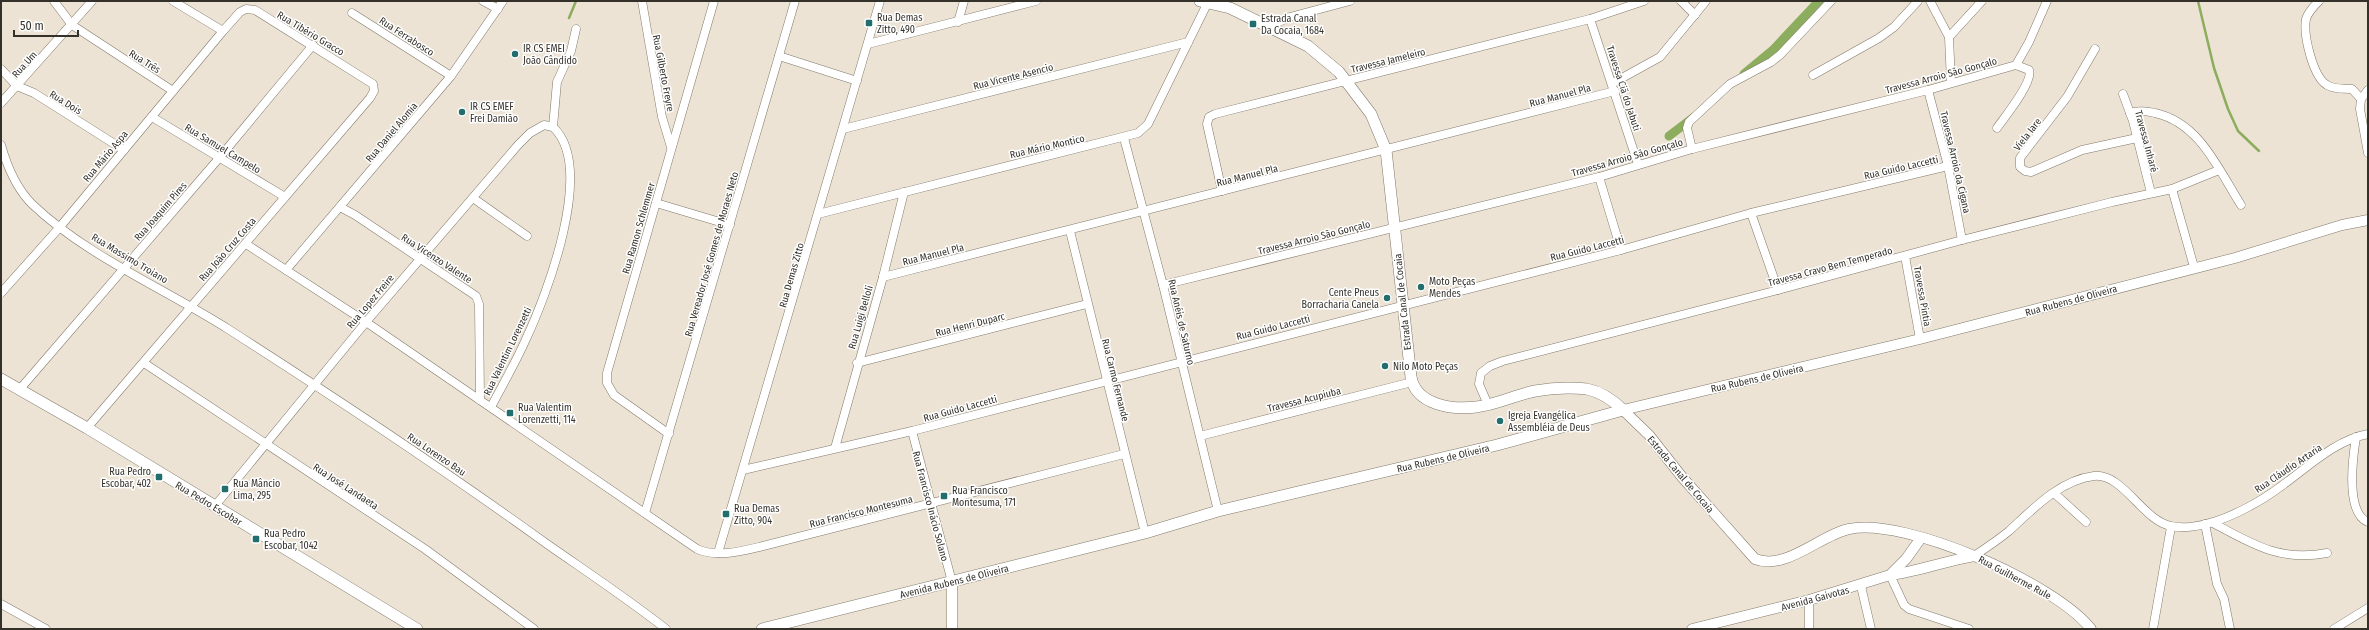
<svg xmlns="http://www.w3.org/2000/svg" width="2369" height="630" font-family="'Fira Sans Condensed',sans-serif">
<rect width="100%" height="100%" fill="#ece3d4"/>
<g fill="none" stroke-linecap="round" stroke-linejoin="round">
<!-- stream -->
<g stroke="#8cad5e" stroke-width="2.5">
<polyline points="2198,1 2214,68 2228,109 2238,131 2259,151"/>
<polyline points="569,18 576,1"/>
</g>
<!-- canal -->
<g stroke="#8cad5e" stroke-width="9">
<polyline points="1744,74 1773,50 1819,1"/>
<polyline points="1669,136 1694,117"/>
</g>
<defs>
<g id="minor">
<polyline points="54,1 72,25 173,91"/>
<polyline points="173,1 223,31"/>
<polyline points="483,1 498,9"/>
<polyline points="642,1 662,117 671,147"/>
<polyline points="1681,1 1695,15"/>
<polyline points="1930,1 1949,37 1951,82"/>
<path d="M2319,1c-5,5 -11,11 -13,18 -3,16 7,58 21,66 8,5 17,3 25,4l9,10"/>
<polyline points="352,13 451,76"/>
<polyline points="1590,19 1638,164"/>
<polyline points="958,22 964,1"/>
<polyline points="1270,26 1290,17 1350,1"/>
<polyline points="1949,37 1982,1"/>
<polyline points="868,44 1036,1"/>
<polyline points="2095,49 2067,97 2020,158 2020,167 2025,171 2031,172 2082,150 2137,138"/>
<polyline points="779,56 857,81"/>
<polyline points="2016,65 2029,42 2047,1"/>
<polyline points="1,69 17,86 34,93 124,150"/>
<polyline points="1813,75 1879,38 1894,27 1918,1"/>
<polyline points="1613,83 1660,57 1706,1"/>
<polyline points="1928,90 1948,166 1962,240"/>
<polyline points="2368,90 2361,99 2360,109 2368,153"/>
<polyline points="2123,94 2133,121 2151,193"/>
<polyline points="1,103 92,1"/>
<path d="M2130,113c8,-3 17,-2 25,0 45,10 63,56 86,92"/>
<polyline points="152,117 285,197"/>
<polyline points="843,129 1188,42"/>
<polyline points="1124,138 1163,285 1218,511"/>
<path d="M1,145c6,21 15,43 31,59 53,51 133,85 196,125 108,69 215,140 319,215 40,28 81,55 119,85"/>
<polyline points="1692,149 1687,128 1689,122 1730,84 1771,62 1780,55 1831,1"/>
<polyline points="1599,177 1621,250"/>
<polyline points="2172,189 2194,267"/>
<polyline points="1222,191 1207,124 1209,117 1215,114 1590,19 1644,1"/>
<polyline points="473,198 527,236"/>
<polyline points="656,203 730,225"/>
<polyline points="340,207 355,215 476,296 479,304 480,400"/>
<polyline points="1751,213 1778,290"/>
<polyline points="818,214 1138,133 1148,124 1207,4"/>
<polyline points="1070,231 1145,533"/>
<path d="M246,244l120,78 331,227c20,9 45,2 66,-3l361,-92"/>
<polyline points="1905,256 1920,339"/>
<polyline points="286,270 451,76 503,1"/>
<polyline points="883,277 1615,91"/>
<path d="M1163,285l436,-108 93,-28 236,-59 88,-25 13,5c5,11 -25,48 -32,58"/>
<polyline points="1,293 59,228 223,31 240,12 246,9 255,10 373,84 374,91 370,98 87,428"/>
<polyline points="144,363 425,549 534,629"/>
<polyline points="857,363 1087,304"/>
<polyline points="20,389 220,157 313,45"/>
<polyline points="1488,405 1479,384 1481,373 1490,366 1503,361 1778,290 1962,240 2112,202 2172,189 2219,170"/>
<path d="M491,407c12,-23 25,-45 35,-68 21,-45 70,-172 27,-212l4,-45 14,-31 5,-22"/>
<polyline points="912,431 952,582"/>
<polyline points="669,434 614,395 607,383 607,373 714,1"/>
<polyline points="1200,436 1412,382"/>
<path d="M2356,437c-3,19 -11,76 12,85"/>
<polyline points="835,448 883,277 904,192"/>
<polyline points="743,470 912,431 1621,250 1751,213 1948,166"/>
<polyline points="2054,493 2086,522"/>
<polyline points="214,507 366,322 518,145 530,133 544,125 553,127"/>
<polyline points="645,513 795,1"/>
<path d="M2213,523c39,21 67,39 114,30"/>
<polyline points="2205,524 2217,584 2224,599 2230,629"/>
<polyline points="718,553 880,1"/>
<path d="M1974,556c12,-8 24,-16 35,-25 24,-22 51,-51 85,-55 29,-3 49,45 77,50 12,3 31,0 42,-4 21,-6 50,-22 67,-35 27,-19 55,-47 88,-53"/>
<polyline points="1890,575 1904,605 1909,609 1969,629"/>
<polyline points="1861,586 1871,629"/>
<polyline points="1,604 46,629"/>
<polyline points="1809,629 1809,600"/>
<polyline points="2153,629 2171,527"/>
<polyline points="2334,629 2368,608"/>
</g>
<g id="tertiary">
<polyline points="1623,410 1920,339 2235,258 2342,225 2368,220"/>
<path d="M1623,410l26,25 33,42 73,82c31,12 65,-24 94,-30 57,-12 207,55 242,100"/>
<path d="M1891,575c28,-4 55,-14 83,-19"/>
<polyline points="952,629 952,582"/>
<polyline points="1692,629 1809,600 1890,575 1906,559 1921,538"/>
</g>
<g id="secondary">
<path d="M1200,1l30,7 78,38 31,26 32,42 15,36 25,227c5,28 41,33 65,30 20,-2 39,-12 59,-16 16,-3 35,-4 52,-2 14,3 26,11 36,21"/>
<polyline points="1,379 87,428 417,629"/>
<polyline points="762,629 1145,533 1218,511 1497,445 1623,410"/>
</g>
</defs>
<!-- minor casing -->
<use href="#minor" stroke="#817a6c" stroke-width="9"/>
<!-- tertiary casing -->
<use href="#tertiary" stroke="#817a6c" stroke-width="11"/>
<!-- secondary casing -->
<use href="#secondary" stroke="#817a6c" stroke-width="12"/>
<!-- minor -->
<use href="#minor" stroke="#fff" stroke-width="8"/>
<!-- tertiary -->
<use href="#tertiary" stroke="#fff" stroke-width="10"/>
<!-- secondary -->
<use href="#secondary" stroke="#fff" stroke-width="11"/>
</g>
<!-- markers -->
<g fill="#226e6e" stroke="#fff" stroke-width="1.5">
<rect x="865" y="19" width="8" height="8" rx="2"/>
<rect x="1249" y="20" width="8" height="8" rx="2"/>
<circle cx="515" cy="54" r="4"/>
<circle cx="462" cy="112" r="4"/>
<circle cx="1421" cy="287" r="4"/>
<circle cx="1387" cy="298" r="4"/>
<circle cx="1385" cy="366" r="4"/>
<rect x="506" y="409" width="8" height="8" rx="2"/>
<circle cx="1500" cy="421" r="4"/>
<rect x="155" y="473" width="8" height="8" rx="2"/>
<rect x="221" y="485" width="8" height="8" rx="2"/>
<rect x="940" y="492" width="8" height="8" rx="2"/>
<rect x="722" y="510" width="8" height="8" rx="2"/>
<rect x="252" y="535" width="8" height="8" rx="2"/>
</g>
<g text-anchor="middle" stroke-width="3" stroke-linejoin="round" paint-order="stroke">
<!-- poi labels -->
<g font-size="10" fill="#34312b" stroke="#fff" text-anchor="start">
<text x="877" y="21">Rua Demas<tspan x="877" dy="12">Zitto, 490</tspan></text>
<text x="1261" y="22">Estrada Canal<tspan x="1261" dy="12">Da Cocaia, 1684</tspan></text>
<text x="523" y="52">IR CS EMEI<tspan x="523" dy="12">João Cândido</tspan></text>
<text x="470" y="110">IR CS EMEF<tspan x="470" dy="12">Frei Damião</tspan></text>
<text x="1429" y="285">Moto Peças<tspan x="1429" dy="12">Mendes</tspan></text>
<text x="1379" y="296" text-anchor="end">Cente Pneus<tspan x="1379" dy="12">Borracharia Canela</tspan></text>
<text x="1393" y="370">Nilo Moto Peças</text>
<text x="518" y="411">Rua Valentim<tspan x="518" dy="12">Lorenzetti, 114</tspan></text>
<text x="1508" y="419">Igreja Evangélica<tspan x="1508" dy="12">Assembléia de Deus</tspan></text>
<text x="151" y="475" text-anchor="end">Rua Pedro<tspan x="151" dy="12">Escobar, 402</tspan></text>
<text x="233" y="487">Rua Mâncio<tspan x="233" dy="12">Lima, 295</tspan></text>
<text x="952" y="494">Rua Francisco<tspan x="952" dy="12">Montesuma, 171</tspan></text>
<text x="734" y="512">Rua Demas<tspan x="734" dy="12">Zitto, 904</tspan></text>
<text x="264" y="537">Rua Pedro<tspan x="264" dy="12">Escobar, 1042</tspan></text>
</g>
<!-- street labels -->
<g font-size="10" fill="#34312b" stroke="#fff">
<text transform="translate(311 33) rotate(31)" y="4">Rua Tibério Gracco</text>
<text transform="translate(407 36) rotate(33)" y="4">Rua Ferrabosco</text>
<text transform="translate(1388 60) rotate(-14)" y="4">Travessa Jameleiro</text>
<text transform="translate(145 61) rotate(32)" y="4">Rua Três</text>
<text transform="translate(24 64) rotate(-48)" y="4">Rua Um</text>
<text transform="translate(664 73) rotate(79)" y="4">Rua Gilberto Freyre</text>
<text transform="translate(1941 75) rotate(-15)" y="4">Travessa Arroio São Gonçalo</text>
<text transform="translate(1013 76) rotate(-14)" y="4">Rua Vicente Asencio</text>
<text transform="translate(1624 88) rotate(72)" y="4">Travessa Ciã do Jabuti</text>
<text transform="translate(1560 95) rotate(-15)" y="4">Rua Manuel Pla</text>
<text transform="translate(66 102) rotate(32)" y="4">Rua Dois</text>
<text transform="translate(391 132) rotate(-50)" y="4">Rua Daniel Alomia</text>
<text transform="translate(2027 134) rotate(-52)" y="4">Viela Iare</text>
<text transform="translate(2147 141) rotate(75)" y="4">Travessa Inharé</text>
<text transform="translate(1047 146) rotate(-13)" y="4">Rua Mário Montico</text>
<text transform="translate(223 148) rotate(31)" y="4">Rua Samuel Campelo</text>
<text transform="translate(105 156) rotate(-50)" y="4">Rua Mário Aspa</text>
<text transform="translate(1627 157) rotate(-16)" y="4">Travessa Arroio São Gonçalo</text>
<text transform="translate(1956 162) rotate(77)" y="4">Travessa Arroio da Cigana</text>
<text transform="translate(1901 167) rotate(-13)" y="4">Rua Guido Laccetti</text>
<text transform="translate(1247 175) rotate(-14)" y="4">Rua Manuel Pla</text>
<text transform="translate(160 211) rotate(-49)" y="4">Rua Joaquim Pires</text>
<text transform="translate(638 228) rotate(-74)" y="4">Rua Ramon Schlemmer</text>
<text transform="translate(1314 237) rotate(-14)" y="4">Travessa Arroio São Gonçalo</text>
<text transform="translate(1587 248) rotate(-14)" y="4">Rua Guido Laccetti</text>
<text transform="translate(227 249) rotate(-49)" y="4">Rua João Cruz Costa</text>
<text transform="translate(711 254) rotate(-74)" y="4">Rua Vereador José Gomes de Moraes Neto</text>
<text transform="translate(933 254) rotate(-14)" y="4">Rua Manuel Pla</text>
<text transform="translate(130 258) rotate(31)" y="4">Rua Massimo Troiano</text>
<text transform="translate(437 258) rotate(33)" y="4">Rua Vicenzo Valente</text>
<text transform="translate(1830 266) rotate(-15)" y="4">Travessa Cravo Bem Temperado</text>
<text transform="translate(791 275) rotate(-74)" y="4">Rua Demas Zitto</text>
<text transform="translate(1923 296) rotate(80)" y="4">Travessa Píntia</text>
<text transform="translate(2071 300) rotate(-15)" y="4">Rua Rubens de Oliveira</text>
<text transform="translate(370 301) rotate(-50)" y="4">Rua Lopez Freire</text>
<text transform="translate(1402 302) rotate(-96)" y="4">Estrada Canal de Cocaia</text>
<text transform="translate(860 317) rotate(-74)" y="4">Rua Luigi Belloli</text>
<text transform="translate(1182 322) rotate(77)" y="4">Rua Anéis de Saturno</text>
<text transform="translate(970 324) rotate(-14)" y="4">Rua Henri Duparc</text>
<text transform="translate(1273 327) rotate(-14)" y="4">Rua Guido Laccetti</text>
<text transform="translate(507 351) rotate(-64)" y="4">Rua Valentim Lorenzetti</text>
<text transform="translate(1757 378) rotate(-13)" y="4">Rua Rubens de Oliveira</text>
<text transform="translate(1116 380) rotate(76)" y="4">Rua Carmo Fernande</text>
<text transform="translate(1304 399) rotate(-14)" y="4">Travessa Acupiuba</text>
<text transform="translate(960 408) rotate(-15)" y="4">Rua Guido Laccetti</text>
<text transform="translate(437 454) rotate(34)" y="4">Rua Lorenzo Bau</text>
<text transform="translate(1443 458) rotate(-13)" y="4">Rua Rubens de Oliveira</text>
<text transform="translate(2288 468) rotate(-34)" y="4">Rua Cláudio Artaria</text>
<text transform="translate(1681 474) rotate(50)" y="4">Estrada Canal de Cocaia</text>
<text transform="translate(346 486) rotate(33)" y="4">Rua José Landaeta</text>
<text transform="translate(209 503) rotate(31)" y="4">Rua Pedro Escobar</text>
<text transform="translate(931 506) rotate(75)" y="4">Rua Francisco Inácio Solano</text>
<text transform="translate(861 511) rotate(-14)" y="4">Rua Francisco Montesuma</text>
<text transform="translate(2015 577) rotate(28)" y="4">Rua Guilherme Rule</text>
<text transform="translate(954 581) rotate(-14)" y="4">Avenida Rubens de Oliveira</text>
<text transform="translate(1815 598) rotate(-15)" y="4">Avenida Gaivotas</text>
</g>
</g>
<!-- border -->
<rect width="2369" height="630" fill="none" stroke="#34312b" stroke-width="4"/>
<!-- scale -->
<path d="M14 30v6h64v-6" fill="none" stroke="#34312b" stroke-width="2"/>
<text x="20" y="30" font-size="12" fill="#34312b" stroke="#ffffff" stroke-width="3" paint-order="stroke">50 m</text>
</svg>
